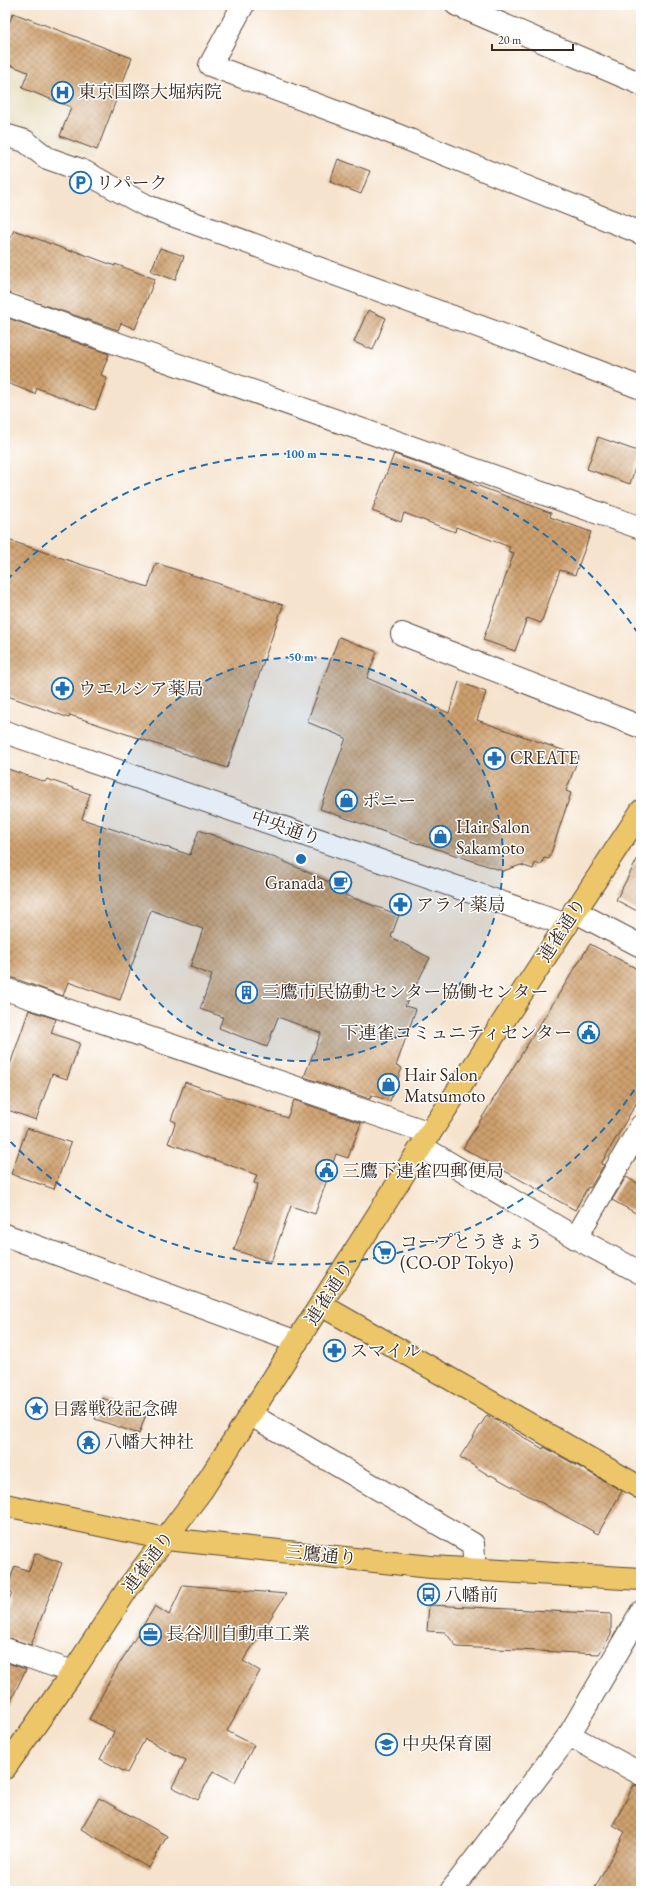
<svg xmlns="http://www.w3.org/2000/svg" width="646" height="1896" font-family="'EB Garamond','Noto Serif JP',serif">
<defs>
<pattern id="building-cross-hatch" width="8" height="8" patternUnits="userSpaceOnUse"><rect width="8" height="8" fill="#cea06e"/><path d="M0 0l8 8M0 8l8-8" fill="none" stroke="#a8835a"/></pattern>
</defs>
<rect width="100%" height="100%" fill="#fff"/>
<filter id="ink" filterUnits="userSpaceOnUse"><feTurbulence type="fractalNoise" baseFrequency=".025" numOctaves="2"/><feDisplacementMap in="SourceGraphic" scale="8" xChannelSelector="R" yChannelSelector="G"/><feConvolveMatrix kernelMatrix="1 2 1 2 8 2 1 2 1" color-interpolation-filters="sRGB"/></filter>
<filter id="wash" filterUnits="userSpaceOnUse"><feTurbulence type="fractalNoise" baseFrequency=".012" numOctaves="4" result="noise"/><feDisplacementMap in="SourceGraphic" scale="16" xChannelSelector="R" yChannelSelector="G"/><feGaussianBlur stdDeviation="0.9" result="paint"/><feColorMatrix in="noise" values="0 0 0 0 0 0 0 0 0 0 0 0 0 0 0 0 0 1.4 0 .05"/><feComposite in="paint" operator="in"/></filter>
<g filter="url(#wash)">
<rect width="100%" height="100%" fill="#f6e3cd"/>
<!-- built -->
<polygon fill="#e5dbba" points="10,9 132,58 93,159 5,126 5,19"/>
<g id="blocks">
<!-- building -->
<g fill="url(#building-cross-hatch)">
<polygon points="13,13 132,58 97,150 60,136 71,107 22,88 28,72 5,63 5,33"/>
<polygon points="338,159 370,171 361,194 330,182"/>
<polygon points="14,230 72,252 72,250 115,266 115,264 155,279 135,329 121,323 118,330 5,292 5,252"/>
<polygon points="160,248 184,256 175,280 151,271"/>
<polygon points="368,310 386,318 373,350 354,342"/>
<polygon points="5,317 109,354 101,375 107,378 95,410 37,388 35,394 5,382"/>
<polygon points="598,437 640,452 630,484 587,469"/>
<polygon points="394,454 473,482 473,484 551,513 550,517 591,532 575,575 560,570 541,623 527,618 515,651 483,640 514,553 508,551 510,547 456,527 455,532 404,513 401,522 372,511"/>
<polygon points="5,539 148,587 156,563 283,605 227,768 70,715 69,718 5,695"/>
<polygon points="339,637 377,652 367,678 449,713 459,682 486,692 477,720 579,756 566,791 571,793 549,859 544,858 541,865 535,863 533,869 521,865 503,871 419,843 419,844 320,809 346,738 307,722"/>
<polygon points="5,768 45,782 47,779 90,794 82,819 190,855 199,830 281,860 329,882 332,874 351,883 345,895 399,915 391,937 430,958 405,1006 416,1009 396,1066 402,1068 390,1101 371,1095 370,1099 304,1077 321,1033 278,1017 267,1047 219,1028 223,1017 200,1009 212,975 190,967 203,929 151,910 120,1000 68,982 63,996 5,975"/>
<polygon points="641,852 641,913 616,900"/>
<polygon points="590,944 641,971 641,1095 601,1164 604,1165 590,1188 588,1187 575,1210 463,1148"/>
<polygon points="29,1010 56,1019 51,1033 80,1043 67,1079 52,1074 36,1120 5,1109 5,1079"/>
<polygon points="185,1082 287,1118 294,1100 361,1123 348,1158 336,1154 315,1214 291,1206 271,1262 234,1250 258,1184 254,1183 257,1175 168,1143 176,1122 171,1120"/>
<polygon points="27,1128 71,1143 54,1189 11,1174"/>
<polygon points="626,1177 641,1185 641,1216 612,1200"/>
<polygon points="102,1398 146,1414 139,1434 95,1419"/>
<polygon points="487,1415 543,1449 544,1447 622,1491 598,1534 491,1475 490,1476 460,1457"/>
<polygon points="35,1553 62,1563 31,1645 5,1637 5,1610 12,1592 6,1590 15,1566 29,1571"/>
<polygon points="183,1585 286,1594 243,1661 260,1671 227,1731 254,1745 235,1782 213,1771 198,1800 172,1787 186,1760 145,1739 127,1773 100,1759 114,1732 89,1719 115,1671 155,1606 169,1615"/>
<polygon points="429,1605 611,1614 611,1635 599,1654 457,1647 445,1632 427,1631"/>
<polygon points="5,1662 26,1669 5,1713"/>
<polygon points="634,1785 641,1786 641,1891 593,1891 625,1832 613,1825"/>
<polygon points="99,1798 167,1836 149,1868 81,1829"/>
</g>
</g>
</g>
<g filter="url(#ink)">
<use href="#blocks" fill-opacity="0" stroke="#574638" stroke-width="1"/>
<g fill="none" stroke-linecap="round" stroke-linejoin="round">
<defs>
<g id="minor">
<polyline points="243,5 210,65 382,129 641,233"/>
<polyline points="457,5 641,84"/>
<polyline points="5,135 25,141 47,158 81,170 147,206 522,342 641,388"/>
<polyline points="5,304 641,528"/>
<polyline points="402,634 641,727"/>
<polyline points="5,732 567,925"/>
<polyline points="574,911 641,946"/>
<polyline points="5,989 430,1133"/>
<polyline points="422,1147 576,1238 641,1273"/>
<polyline points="5,1235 297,1342"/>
<polyline points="576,1238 641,1126"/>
<polyline points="251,1415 473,1544 475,1570"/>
<polyline points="5,1649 73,1672"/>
<polyline points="569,1735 641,1774"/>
<polyline points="451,1891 569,1735 641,1612"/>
</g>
<g id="major">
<polyline points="321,1305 641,1488"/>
<polyline points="5,1505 166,1539 431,1567 641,1579"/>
<polyline points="5,1768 73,1672 128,1588 202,1490 430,1133 641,811"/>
</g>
</defs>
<!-- minor casing -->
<use href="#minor" stroke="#574638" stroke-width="24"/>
<!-- major casing -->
<use href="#major" stroke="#574638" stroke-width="24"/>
<!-- minor -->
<use href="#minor" stroke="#fff" stroke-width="22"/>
<!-- major -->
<use href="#major" stroke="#ecc669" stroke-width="22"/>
</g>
</g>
<!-- distance rings -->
<circle cx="301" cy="859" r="202" fill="#1f6fb2" fill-opacity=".12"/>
<g fill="none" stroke="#1f6fb2" stroke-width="2" stroke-dasharray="7 5">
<circle cx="301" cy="859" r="202"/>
<path d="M641 1080A405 405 0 0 1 7 1138M7 580A405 405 0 0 1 641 638"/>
</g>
<!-- icons -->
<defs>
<symbol id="hospital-ring" viewBox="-11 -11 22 22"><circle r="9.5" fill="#fff" stroke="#1f6fb2" stroke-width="1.5"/><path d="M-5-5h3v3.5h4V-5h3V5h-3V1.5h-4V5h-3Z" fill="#1f6fb2"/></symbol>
<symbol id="parking-ring" viewBox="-11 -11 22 22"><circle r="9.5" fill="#fff" stroke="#1f6fb2" stroke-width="1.5"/><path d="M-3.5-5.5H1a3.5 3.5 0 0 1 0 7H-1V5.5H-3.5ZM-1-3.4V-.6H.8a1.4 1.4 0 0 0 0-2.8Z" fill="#1f6fb2"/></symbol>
<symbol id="pharmacy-ring" viewBox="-11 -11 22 22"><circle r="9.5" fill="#fff" stroke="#1f6fb2" stroke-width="1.5"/><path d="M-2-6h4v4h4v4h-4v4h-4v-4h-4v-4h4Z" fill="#1f6fb2"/></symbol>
<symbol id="shop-ring" viewBox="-11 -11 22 22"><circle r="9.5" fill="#fff" stroke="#1f6fb2" stroke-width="1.5"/><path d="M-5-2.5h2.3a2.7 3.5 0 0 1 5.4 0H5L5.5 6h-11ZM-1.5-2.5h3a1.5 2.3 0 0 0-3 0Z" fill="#1f6fb2"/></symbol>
<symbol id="cafe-ring" viewBox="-11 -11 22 22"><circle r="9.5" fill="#fff" stroke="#1f6fb2" stroke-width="1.5"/><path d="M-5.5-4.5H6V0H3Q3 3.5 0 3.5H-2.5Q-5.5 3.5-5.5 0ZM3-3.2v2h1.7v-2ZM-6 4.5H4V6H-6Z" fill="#1f6fb2"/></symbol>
<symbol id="building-ring" viewBox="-11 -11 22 22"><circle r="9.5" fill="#fff" stroke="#1f6fb2" stroke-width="1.5"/><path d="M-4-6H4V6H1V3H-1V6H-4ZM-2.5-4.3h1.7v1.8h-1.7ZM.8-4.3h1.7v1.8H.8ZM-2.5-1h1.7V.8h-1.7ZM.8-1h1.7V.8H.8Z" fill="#1f6fb2"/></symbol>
<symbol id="civic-ring" viewBox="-11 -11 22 22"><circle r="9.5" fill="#fff" stroke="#1f6fb2" stroke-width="1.5"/><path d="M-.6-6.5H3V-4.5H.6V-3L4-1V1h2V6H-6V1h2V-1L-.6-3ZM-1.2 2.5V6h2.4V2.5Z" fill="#1f6fb2"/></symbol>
<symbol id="supermarket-ring" viewBox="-11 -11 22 22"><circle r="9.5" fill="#fff" stroke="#1f6fb2" stroke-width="1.5"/><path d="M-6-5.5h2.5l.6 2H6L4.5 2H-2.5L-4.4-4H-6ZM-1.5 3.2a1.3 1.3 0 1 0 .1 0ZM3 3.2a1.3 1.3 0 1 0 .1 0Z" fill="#1f6fb2"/></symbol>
<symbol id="sight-ring" viewBox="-11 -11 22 22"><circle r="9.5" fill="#fff" stroke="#1f6fb2" stroke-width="1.5"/><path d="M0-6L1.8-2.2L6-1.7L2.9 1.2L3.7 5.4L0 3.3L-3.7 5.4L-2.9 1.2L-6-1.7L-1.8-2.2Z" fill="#1f6fb2"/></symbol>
<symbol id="temple-ring" viewBox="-11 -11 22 22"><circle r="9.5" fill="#fff" stroke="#1f6fb2" stroke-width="1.5"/><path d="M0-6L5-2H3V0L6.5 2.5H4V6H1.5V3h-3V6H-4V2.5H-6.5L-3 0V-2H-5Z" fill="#1f6fb2"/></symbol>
<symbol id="bus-ring" viewBox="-11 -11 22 22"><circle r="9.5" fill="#fff" stroke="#1f6fb2" stroke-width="1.5"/><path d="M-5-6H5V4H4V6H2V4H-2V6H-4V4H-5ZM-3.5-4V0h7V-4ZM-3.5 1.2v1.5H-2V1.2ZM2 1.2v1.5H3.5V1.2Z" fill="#1f6fb2"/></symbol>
<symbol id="office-ring" viewBox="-11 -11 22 22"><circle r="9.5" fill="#fff" stroke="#1f6fb2" stroke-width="1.5"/><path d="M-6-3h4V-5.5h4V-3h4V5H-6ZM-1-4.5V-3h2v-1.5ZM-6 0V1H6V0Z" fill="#1f6fb2"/></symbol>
<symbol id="school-ring" viewBox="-11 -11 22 22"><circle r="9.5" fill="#fff" stroke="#1f6fb2" stroke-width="1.5"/><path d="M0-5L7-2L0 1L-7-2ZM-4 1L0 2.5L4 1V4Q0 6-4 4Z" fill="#1f6fb2"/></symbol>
</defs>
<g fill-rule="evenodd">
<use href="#hospital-ring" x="50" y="80" width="25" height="25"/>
<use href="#parking-ring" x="68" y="170" width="25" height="25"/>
<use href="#pharmacy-ring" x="50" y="676" width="25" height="25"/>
<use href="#pharmacy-ring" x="482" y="746" width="25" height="25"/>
<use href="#shop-ring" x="334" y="788" width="25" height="25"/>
<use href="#shop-ring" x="428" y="824" width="25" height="25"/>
<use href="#cafe-ring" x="328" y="870" width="25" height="25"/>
<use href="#pharmacy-ring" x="388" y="892" width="25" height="25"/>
<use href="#building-ring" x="234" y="980" width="25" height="25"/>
<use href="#civic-ring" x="576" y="1020" width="25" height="25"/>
<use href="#shop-ring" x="376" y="1072" width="25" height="25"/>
<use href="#civic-ring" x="314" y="1158" width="25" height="25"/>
<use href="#supermarket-ring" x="372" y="1240" width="25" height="25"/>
<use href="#pharmacy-ring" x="322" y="1338" width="25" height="25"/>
<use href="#sight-ring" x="24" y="1396" width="25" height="25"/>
<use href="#temple-ring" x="76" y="1430" width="25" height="25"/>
<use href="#bus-ring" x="416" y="1582" width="25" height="25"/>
<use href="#office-ring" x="138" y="1622" width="25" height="25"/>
<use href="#school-ring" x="374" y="1732" width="25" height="25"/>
</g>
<g text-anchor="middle" stroke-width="3" stroke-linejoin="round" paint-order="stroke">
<!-- poi labels -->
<g font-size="18" fill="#3b2a1e" stroke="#fff" text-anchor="start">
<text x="78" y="98">東京国際大堀病院</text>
<text x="96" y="189">リパーク</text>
<text x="78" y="695">ウエルシア薬局</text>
<text x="510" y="764">CREATE</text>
<text x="362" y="807">ポニー</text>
<text x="456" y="833">Hair Salon<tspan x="456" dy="21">Sakamoto</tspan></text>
<text x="324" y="889" text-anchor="end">Granada</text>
<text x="416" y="911">アライ薬局</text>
<text x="262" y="998">三鷹市民協動センター協働センター</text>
<text x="572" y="1039" text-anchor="end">下連雀コミュニティセンター</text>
<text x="404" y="1081">Hair Salon<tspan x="404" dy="21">Matsumoto</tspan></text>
<text x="342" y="1177">三鷹下連雀四郵便局</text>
<text x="400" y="1248">コープとうきょう<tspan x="400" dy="21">(CO-OP Tokyo)</tspan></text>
<text x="350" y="1357">スマイル</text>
<text x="52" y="1415">日露戦役記念碑</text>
<text x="104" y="1448">八幡大神社</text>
<text x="444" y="1601">八幡前</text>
<text x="166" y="1640">長谷川自動車工業</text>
<text x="402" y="1750">中央保育園</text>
</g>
<!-- street labels -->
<g font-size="18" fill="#3b2a1e" stroke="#fff">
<text transform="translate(286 828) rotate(19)" y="6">中央通り</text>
<text transform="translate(562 930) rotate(-57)" y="6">連雀通り</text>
<text transform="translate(329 1293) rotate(-57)" y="6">連雀通り</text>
<text transform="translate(321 1555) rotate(6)" y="6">三鷹通り</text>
<text transform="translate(148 1562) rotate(-53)" y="6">連雀通り</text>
</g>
</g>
<circle cx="301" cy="859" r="6" fill="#1f6fb2" stroke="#fff" stroke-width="2"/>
<g font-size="12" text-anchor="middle" font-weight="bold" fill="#1f6fb2" stroke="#fff" stroke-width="3" stroke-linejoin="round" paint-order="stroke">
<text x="301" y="458">100 m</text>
<text x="301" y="661">50 m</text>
</g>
<!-- margin -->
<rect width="646" height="1896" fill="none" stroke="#fff" stroke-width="20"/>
<!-- scale -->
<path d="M492 44v6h81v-6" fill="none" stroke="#3b2a1e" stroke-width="2"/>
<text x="498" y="44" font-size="12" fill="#3b2a1e" stroke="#ffffff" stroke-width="3" paint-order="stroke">20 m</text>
</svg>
